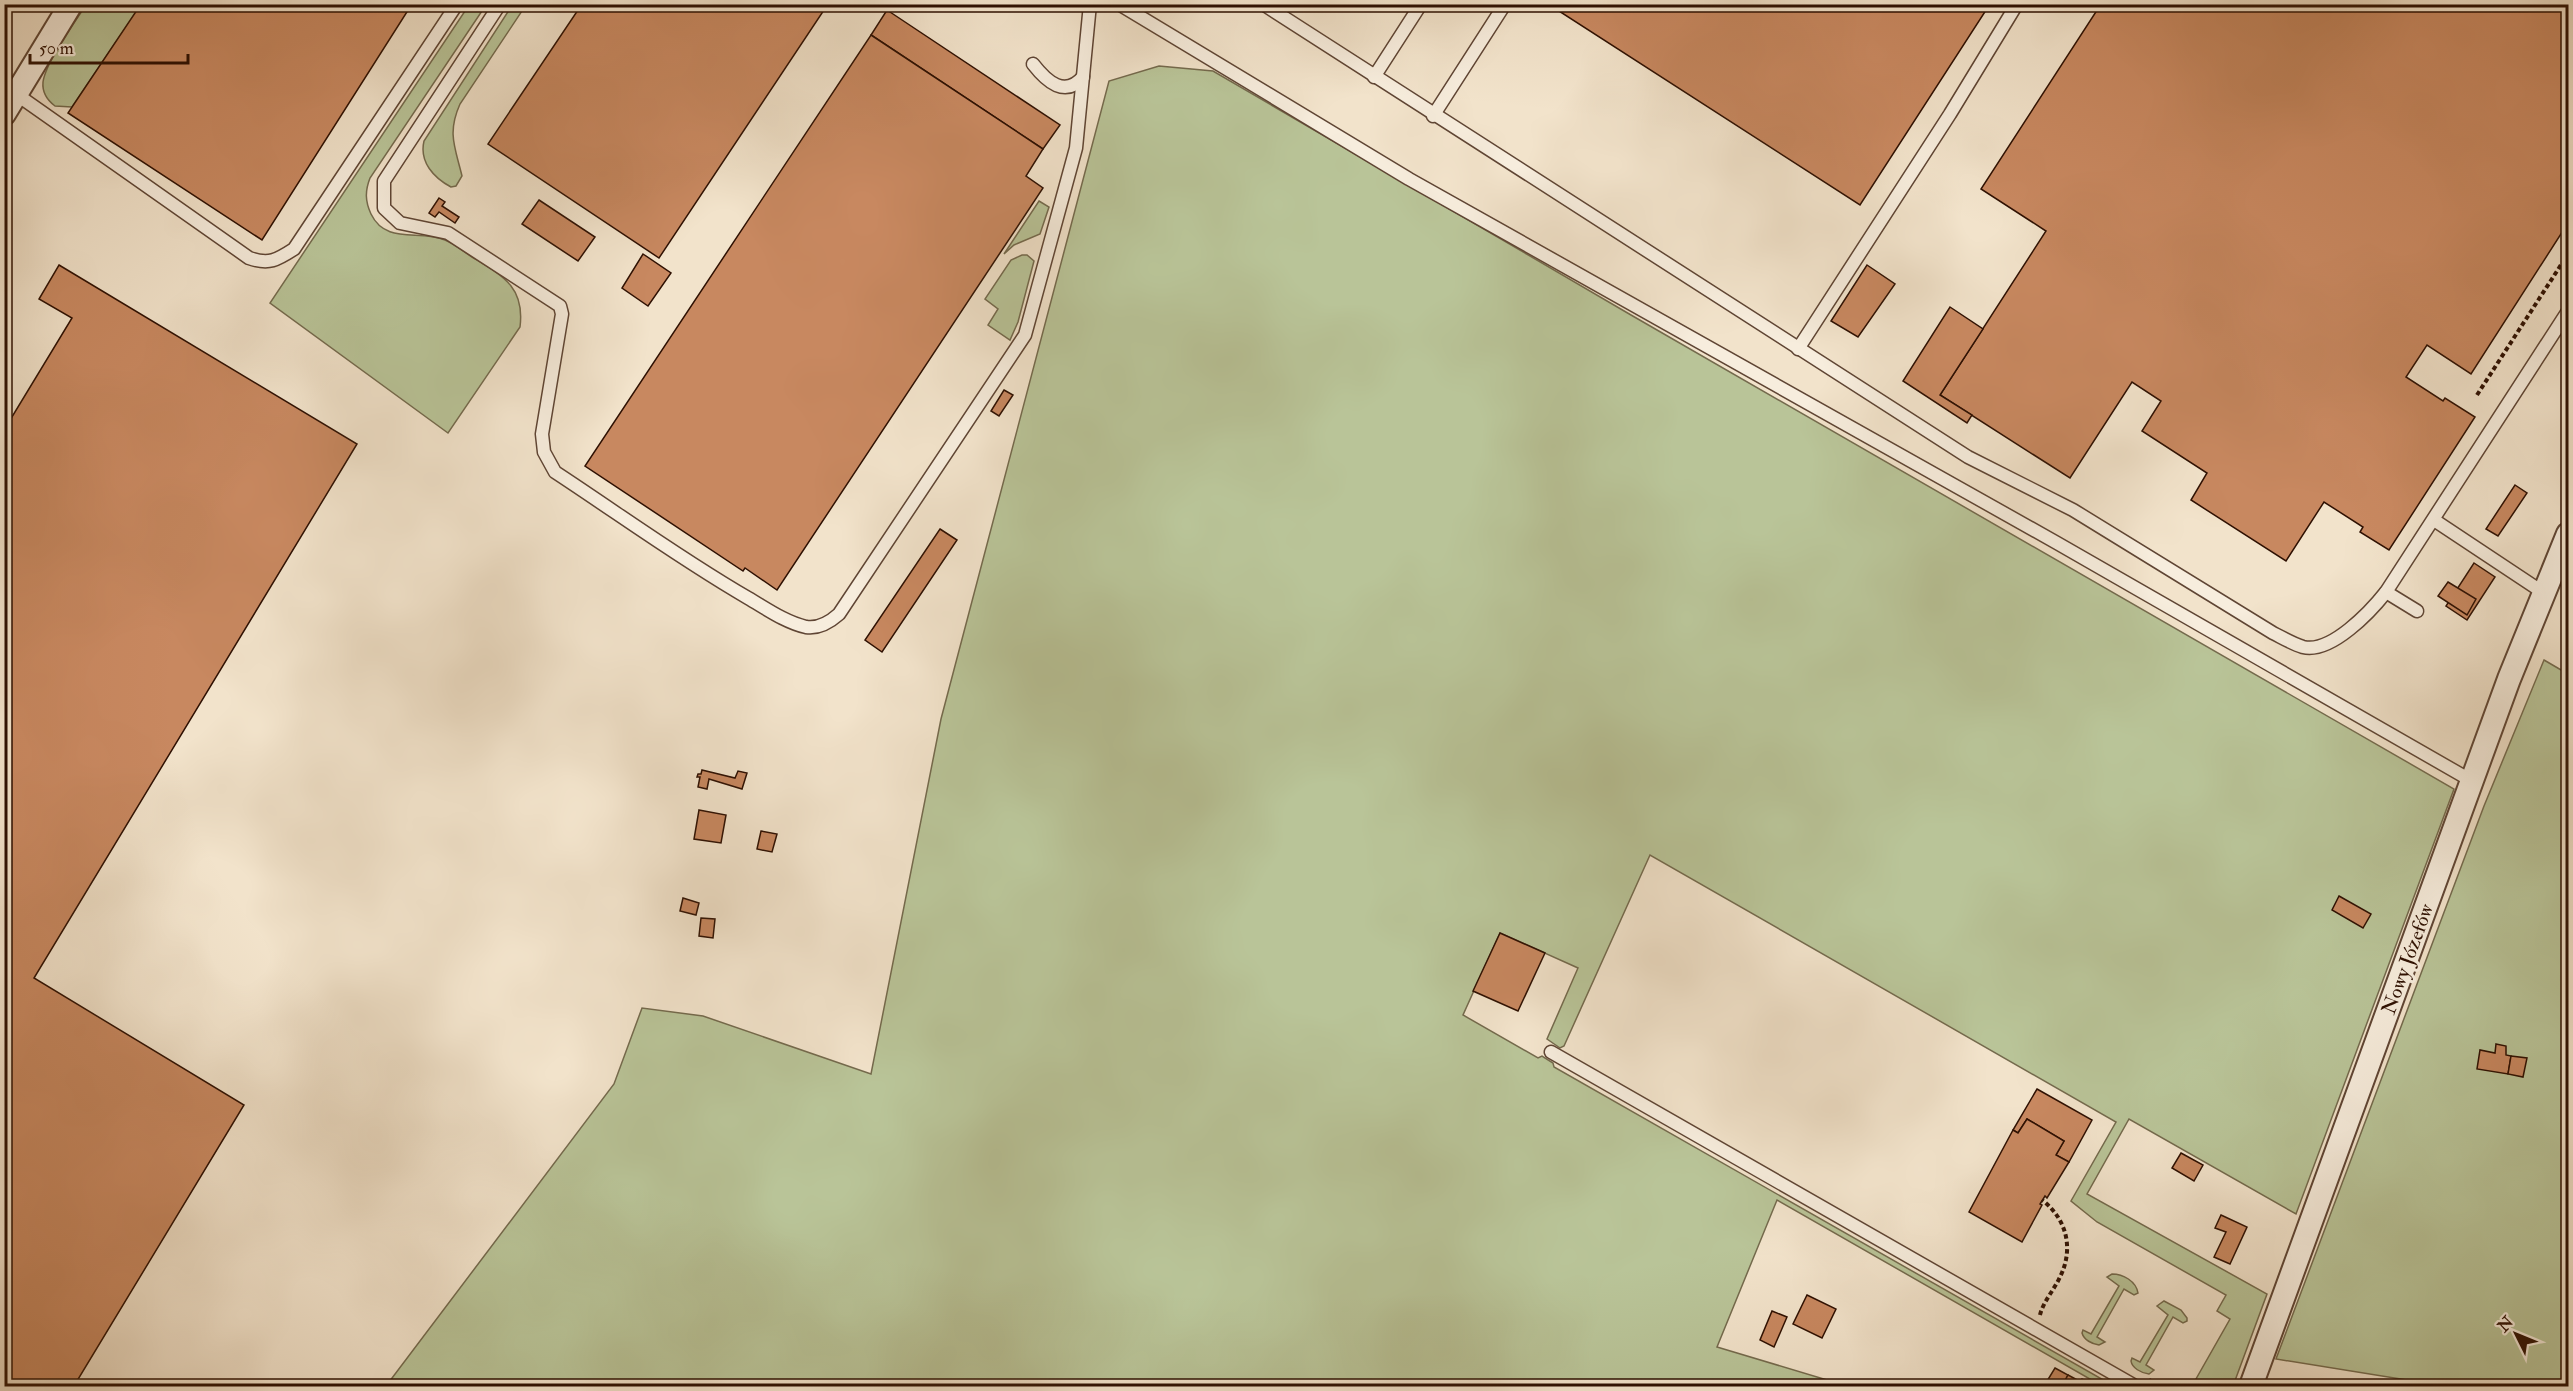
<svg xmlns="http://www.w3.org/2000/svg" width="2573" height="1391" font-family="'IM FELL Double Pica',serif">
<rect width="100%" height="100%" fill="#f2e3cb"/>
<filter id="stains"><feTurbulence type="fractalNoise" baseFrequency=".00333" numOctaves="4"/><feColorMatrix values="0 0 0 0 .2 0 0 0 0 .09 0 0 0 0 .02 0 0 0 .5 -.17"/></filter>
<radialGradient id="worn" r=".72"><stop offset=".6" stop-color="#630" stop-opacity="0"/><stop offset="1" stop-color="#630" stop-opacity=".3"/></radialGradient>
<!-- green -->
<g fill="#b9c498" stroke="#746a4d" stroke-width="1.5">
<path d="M513,4l13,1 -66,99c-13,29 -5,43 2,72l-6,10 -5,1c-17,-9 -32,-25 -27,-46z"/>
<path d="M86,5h55l-69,102 -17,-1c-8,-6 -13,-13 -12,-24 3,-20 31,-59 43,-77z"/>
<path d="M469,5h17l-116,173c-5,13 -5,23 1,36 15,31 48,15 74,26 10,4 19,12 27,17 31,19 53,30 48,70l-72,106 -178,-130z"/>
<polygon points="1159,66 1213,71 1631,315 2454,789 2296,1214 2129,1119 2087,1194 2267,1294 2233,1386 2192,1386 2230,1319 2217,1311 2226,1295 2097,1222 2071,1201 2116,1122 1650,855 1564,1046 1560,1048 1547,1039 1578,968 1500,933 1463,1015 1538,1058 1542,1056 1553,1063 1554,1067 2114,1386 2102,1386 1777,1200 1717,1347 1847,1386 386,1386 614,1084 642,1008 703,1016 871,1074 941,719 1109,81"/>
<polygon points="1039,201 1049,207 1040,234 1014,245 1004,254"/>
<polygon points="1022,255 1027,255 1034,261 1018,322 1010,340 988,325 998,309 985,299 1011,260"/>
<polygon points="2544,660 2568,674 2568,1386 2444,1386 2276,1359 2484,806"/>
<path d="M2112,1274c11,0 24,7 26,19l-4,2 -10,-6 -27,48 8,5 -6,3c-7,-1 -15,-5 -17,-12l1,-3 8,4 28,-48 -12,-9z"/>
<path d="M2164,1301l17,9 6,8v3l-4,2 -10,-6 -27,48 8,5 -5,4c-8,-1 -17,-6 -18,-13l1,-3 8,4 28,-47 -11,-9z"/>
</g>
<!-- building -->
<g fill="#c88860" stroke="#2e1002" stroke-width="1.5">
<polygon points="141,4 412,4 262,240 68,113"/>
<polygon points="582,4 828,4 659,258 488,144"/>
<polygon points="1548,4 1990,4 1860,205"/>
<polygon points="2101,4 2176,4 2186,11 2190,4 2568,4 2568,223 2471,374 2427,345 2406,377 2443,401 2445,398 2475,417 2389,550 2360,532 2363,527 2324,502 2286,561 2191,500 2207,473 2142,431 2161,401 2132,382 2070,478 1940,395 2046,231 1981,189"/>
<polygon points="887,10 1060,125 1043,149 871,35"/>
<polygon points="871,35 1043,149 1026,176 1043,188 777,590 745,568 743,571 585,466"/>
<polygon points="439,198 445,202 442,206 459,217 455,223 439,212 435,217 429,213"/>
<polygon points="539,200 595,237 578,261 522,224"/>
<polygon points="643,254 671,273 648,306 622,288"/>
<polygon points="59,265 357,444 34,978 244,1105 74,1386 4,1386 4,430 72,318 39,299"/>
<polygon points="1867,265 1895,284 1858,337 1831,321"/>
<polygon points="1950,307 1983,329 1940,395 1972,415 1967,423 1903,381"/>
<polygon points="1004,390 1013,395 999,416 991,411"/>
<polygon points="2515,485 2527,493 2498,536 2486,529"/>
<polygon points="940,529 957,540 882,652 865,640"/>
<polygon points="2474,563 2495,577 2467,620 2446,606"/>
<polygon points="2448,582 2476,599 2467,615 2438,596"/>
<polygon points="702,770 735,778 738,771 747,773 742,789 709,779 707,789 698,787 700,777 697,777 698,774 701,774"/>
<polygon points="699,810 726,815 721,843 694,839"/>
<polygon points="761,831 777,834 772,852 757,849"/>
<polygon points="2339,896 2371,914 2363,928 2332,910"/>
<polygon points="683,898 699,903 696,915 680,911"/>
<polygon points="701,918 715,919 713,938 699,936"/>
<polygon points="1500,933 1545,953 1518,1011 1473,991"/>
<polygon points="2496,1044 2506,1046 2506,1055 2511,1056 2508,1074 2477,1069 2480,1050 2495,1053"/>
<polygon points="2511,1056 2527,1058 2523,1077 2508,1074"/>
<polygon points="2037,1089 2092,1120 2069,1162 2056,1155 2064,1141 2027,1119 2018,1133 2013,1130"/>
<polygon points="2027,1119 2064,1141 2056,1155 2069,1162 2047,1198 2045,1196 2040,1204 2042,1205 2022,1242 1969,1212 2013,1130 2018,1133"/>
<polygon points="2181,1153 2203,1165 2194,1181 2172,1168"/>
<polygon points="2221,1215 2247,1227 2230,1264 2214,1257 2226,1232 2215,1228"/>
<polygon points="1807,1295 1836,1309 1822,1338 1793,1324"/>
<polygon points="1772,1311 1787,1317 1774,1347 1760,1340"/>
<polygon points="2055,1368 2068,1375 2062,1386 2044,1386"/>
<polygon points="2068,1375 2081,1382 2082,1379 2097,1386 2062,1386"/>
</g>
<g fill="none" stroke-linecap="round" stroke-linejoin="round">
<defs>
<g id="lane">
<path d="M500,4l-116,177v27l16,15 48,10 112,73 2,8 -20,120 2,18 11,20c64,42 127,88 193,126 19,11 37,24 58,29 13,2 24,-5 33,-13l186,-279 51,-187 14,-144"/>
<polyline points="1119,4 1409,179 2057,543 2472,781"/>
<path d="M1263,4l705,453 105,53 200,123c10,5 20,11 30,14 28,7 68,-36 83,-55l182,-281"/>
<path d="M1033,64c14,18 32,34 50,13"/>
<polyline points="1374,77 1421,4"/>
<path d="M16,94l233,164c20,7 28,2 45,-9l163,-245"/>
<polyline points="1433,116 1505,4"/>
<polyline points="1798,349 1950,114 2017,4"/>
<polyline points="2434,520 2544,593"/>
<polyline points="2386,592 2417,611"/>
<polyline points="1551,1052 2135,1386"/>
</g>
<g id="street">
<polyline points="4,114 71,4"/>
<polyline points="2251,1386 2509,679 2568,534"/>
</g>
</defs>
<!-- lane casing -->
<use href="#lane" stroke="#5f4534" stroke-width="15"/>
<!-- street casing -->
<use href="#street" stroke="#5f4534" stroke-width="26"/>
<!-- path -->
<g stroke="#2e1002" stroke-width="4" stroke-dasharray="4.5 3" stroke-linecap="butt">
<polyline points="2477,395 2568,254"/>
<path d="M2040,1315c3,-13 14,-25 20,-38 14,-28 7,-58 -18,-77"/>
<polyline points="2149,1380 2162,1386"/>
</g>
<!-- lane -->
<use href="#lane" stroke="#f7eddd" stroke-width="12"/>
<!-- street -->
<use href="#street" stroke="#f7eddd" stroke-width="22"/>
</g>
<g text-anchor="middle" stroke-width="6" stroke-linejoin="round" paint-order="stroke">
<!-- street labels -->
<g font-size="20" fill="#2e1002" stroke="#f7eddd">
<text transform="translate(2407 959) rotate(-70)" y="7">Nowy Józefów</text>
</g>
</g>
<!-- margin -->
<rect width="2573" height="1391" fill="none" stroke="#f2e3cb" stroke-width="24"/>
<rect x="6" y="6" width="2561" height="1379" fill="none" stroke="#2e1002" stroke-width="3"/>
<rect x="12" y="12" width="2549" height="1367" fill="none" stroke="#2e1002" stroke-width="1.5"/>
<!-- north arrow -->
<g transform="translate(2516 1334) rotate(313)" stroke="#f7eddd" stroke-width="4.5" paint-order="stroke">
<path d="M0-4.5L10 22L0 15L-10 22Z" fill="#2e1002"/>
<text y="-9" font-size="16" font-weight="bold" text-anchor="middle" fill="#2e1002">N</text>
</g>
<!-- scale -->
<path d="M30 54v9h158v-9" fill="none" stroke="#2e1002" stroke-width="3"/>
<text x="39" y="54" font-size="18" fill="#2e1002" stroke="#f7eddd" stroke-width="4.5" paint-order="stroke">50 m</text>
<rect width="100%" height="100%" filter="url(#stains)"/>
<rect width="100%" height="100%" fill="url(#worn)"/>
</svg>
